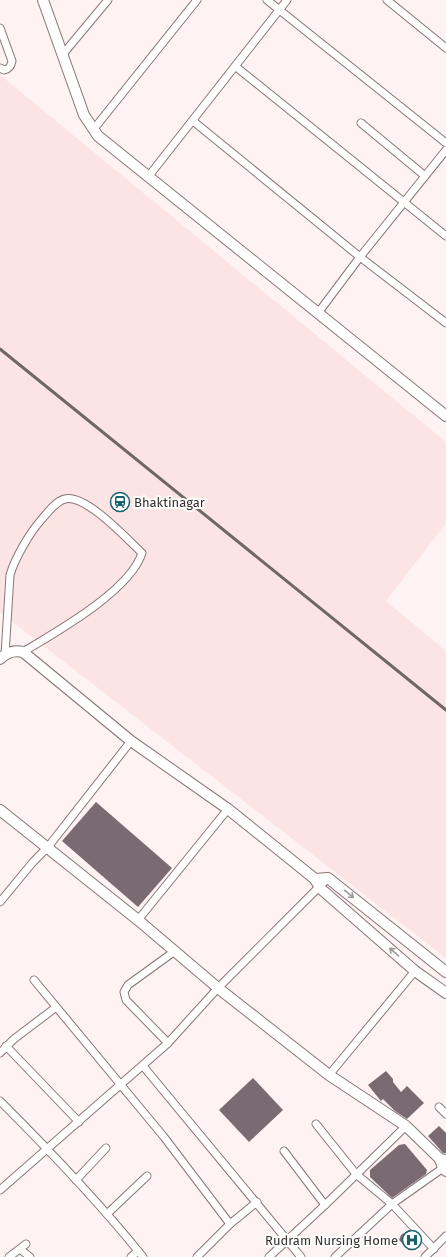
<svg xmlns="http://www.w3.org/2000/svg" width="446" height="1257" font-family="'Fira Sans',sans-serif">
<rect width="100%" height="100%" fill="#fef2f2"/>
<!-- built -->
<polygon fill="#fbe4e3" points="0,75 446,442 446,523 386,601 446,651 446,958 0,612"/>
<!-- building -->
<g fill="#7a6b73">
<polygon points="96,802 172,868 138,907 62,841"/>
<polygon points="386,1071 393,1079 393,1082 401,1092 407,1086 424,1103 407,1119 395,1111 383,1099 381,1101 368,1085"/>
<polygon points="253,1078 283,1110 249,1142 219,1110"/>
<polygon points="439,1126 446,1133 446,1153 443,1153 428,1136"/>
<polygon points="405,1144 427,1170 426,1174 392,1198 370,1177 370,1170 399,1145"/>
<polygon points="409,1230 419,1240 409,1250 399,1240 401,1235"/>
</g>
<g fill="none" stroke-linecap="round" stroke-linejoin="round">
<defs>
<g id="street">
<polyline points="267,0 446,143"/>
<polyline points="387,0 446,48"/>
<path d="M0,28l12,33c-1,6 -3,8 -8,9l-4,-2"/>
<polyline points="63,54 108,0"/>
<polyline points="235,66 446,236"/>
<polyline points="193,121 360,257 446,323"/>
<polyline points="361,123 425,176"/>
<polyline points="93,130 197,0"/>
<polyline points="148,177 287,0"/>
<polyline points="318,313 360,257 446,150"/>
<path d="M5,655l5,-80c5,-17 20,-43 32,-56 6,-7 14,-18 23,-20 21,-5 62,40 77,54 -12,38 -86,79 -119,99"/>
<polyline points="0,902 33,862 48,847 131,741"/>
<polyline points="138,920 228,809"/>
<polyline points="34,980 164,1137 230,1224"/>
<polyline points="168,1043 126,1000 124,992 128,985 175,951"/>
<polyline points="6,1046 79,1122"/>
<polyline points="0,1053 14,1039 55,1008"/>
<polyline points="143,1066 301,1257"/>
<polyline points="329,1075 415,971"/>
<path d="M0,1101c50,50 99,101 143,156"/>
<polyline points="439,1107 446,1114"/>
<polyline points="316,1124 356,1174 392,1204 434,1249"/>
<polyline points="284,1151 325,1205"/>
<polyline points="76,1180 106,1148"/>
<polyline points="0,1190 168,1043 218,988 328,878"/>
<polyline points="107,1214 147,1176"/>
<polyline points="20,1249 30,1257"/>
<polyline points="9,1257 26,1244"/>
<polyline points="131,1257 138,1251"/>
<polyline points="197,1257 230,1224 257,1202"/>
<polyline points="269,1257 325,1205 406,1126"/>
<polyline points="335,1257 392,1204 443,1168"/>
<polyline points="425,1257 446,1236"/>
</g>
<g id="secondary">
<polyline points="43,0 84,115 98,136 446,416"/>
<path d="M0,659c6,-6 14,-9 23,-7l108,89 97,68 87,70 5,9 95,83 31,22"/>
<polyline points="0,810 138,920 218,988 329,1075 406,1126 440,1159 446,1160"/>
<polyline points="315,879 328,878 446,972"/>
<polyline points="440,1159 443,1168 446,1171"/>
</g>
</defs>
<!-- street casing -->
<use href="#street" stroke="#887676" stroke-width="9"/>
<!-- secondary casing -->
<use href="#secondary" stroke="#887676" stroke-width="12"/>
<!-- street -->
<use href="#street" stroke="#fff" stroke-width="7"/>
<!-- secondary -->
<use href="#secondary" stroke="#fff" stroke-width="10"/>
<!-- rail -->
<polyline stroke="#6f6666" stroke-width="3" points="0,349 446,710"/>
</g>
<!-- one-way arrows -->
<defs><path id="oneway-shaft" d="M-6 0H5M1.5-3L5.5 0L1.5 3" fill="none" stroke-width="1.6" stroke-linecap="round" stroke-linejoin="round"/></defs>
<g stroke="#9c9898">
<use href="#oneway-shaft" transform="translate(349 894) rotate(39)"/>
<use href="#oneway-shaft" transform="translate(394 952) rotate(-139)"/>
</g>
<!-- icons -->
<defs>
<symbol id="station-ring" viewBox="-11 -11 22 22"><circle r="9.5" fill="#fff" stroke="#15636b" stroke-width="1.5"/><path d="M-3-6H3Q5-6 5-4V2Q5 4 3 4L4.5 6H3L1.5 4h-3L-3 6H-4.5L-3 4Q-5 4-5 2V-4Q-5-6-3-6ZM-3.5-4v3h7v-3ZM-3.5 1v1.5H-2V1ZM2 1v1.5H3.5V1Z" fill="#15636b"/></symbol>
<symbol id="hospital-ring" viewBox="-11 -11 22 22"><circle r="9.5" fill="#fff" stroke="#15636b" stroke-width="1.5"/><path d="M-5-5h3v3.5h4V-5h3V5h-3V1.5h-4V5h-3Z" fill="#15636b"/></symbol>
</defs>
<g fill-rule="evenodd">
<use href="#station-ring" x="109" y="491" width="22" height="22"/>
<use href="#hospital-ring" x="401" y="1229" width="22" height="22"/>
</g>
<g text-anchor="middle" stroke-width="4" stroke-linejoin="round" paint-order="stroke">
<!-- poi labels -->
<g font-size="13" fill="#383030" stroke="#fff" text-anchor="start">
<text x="134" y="507">Bhaktinagar</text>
<text x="398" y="1245" text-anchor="end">Rudram Nursing Home</text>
</g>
</g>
</svg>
